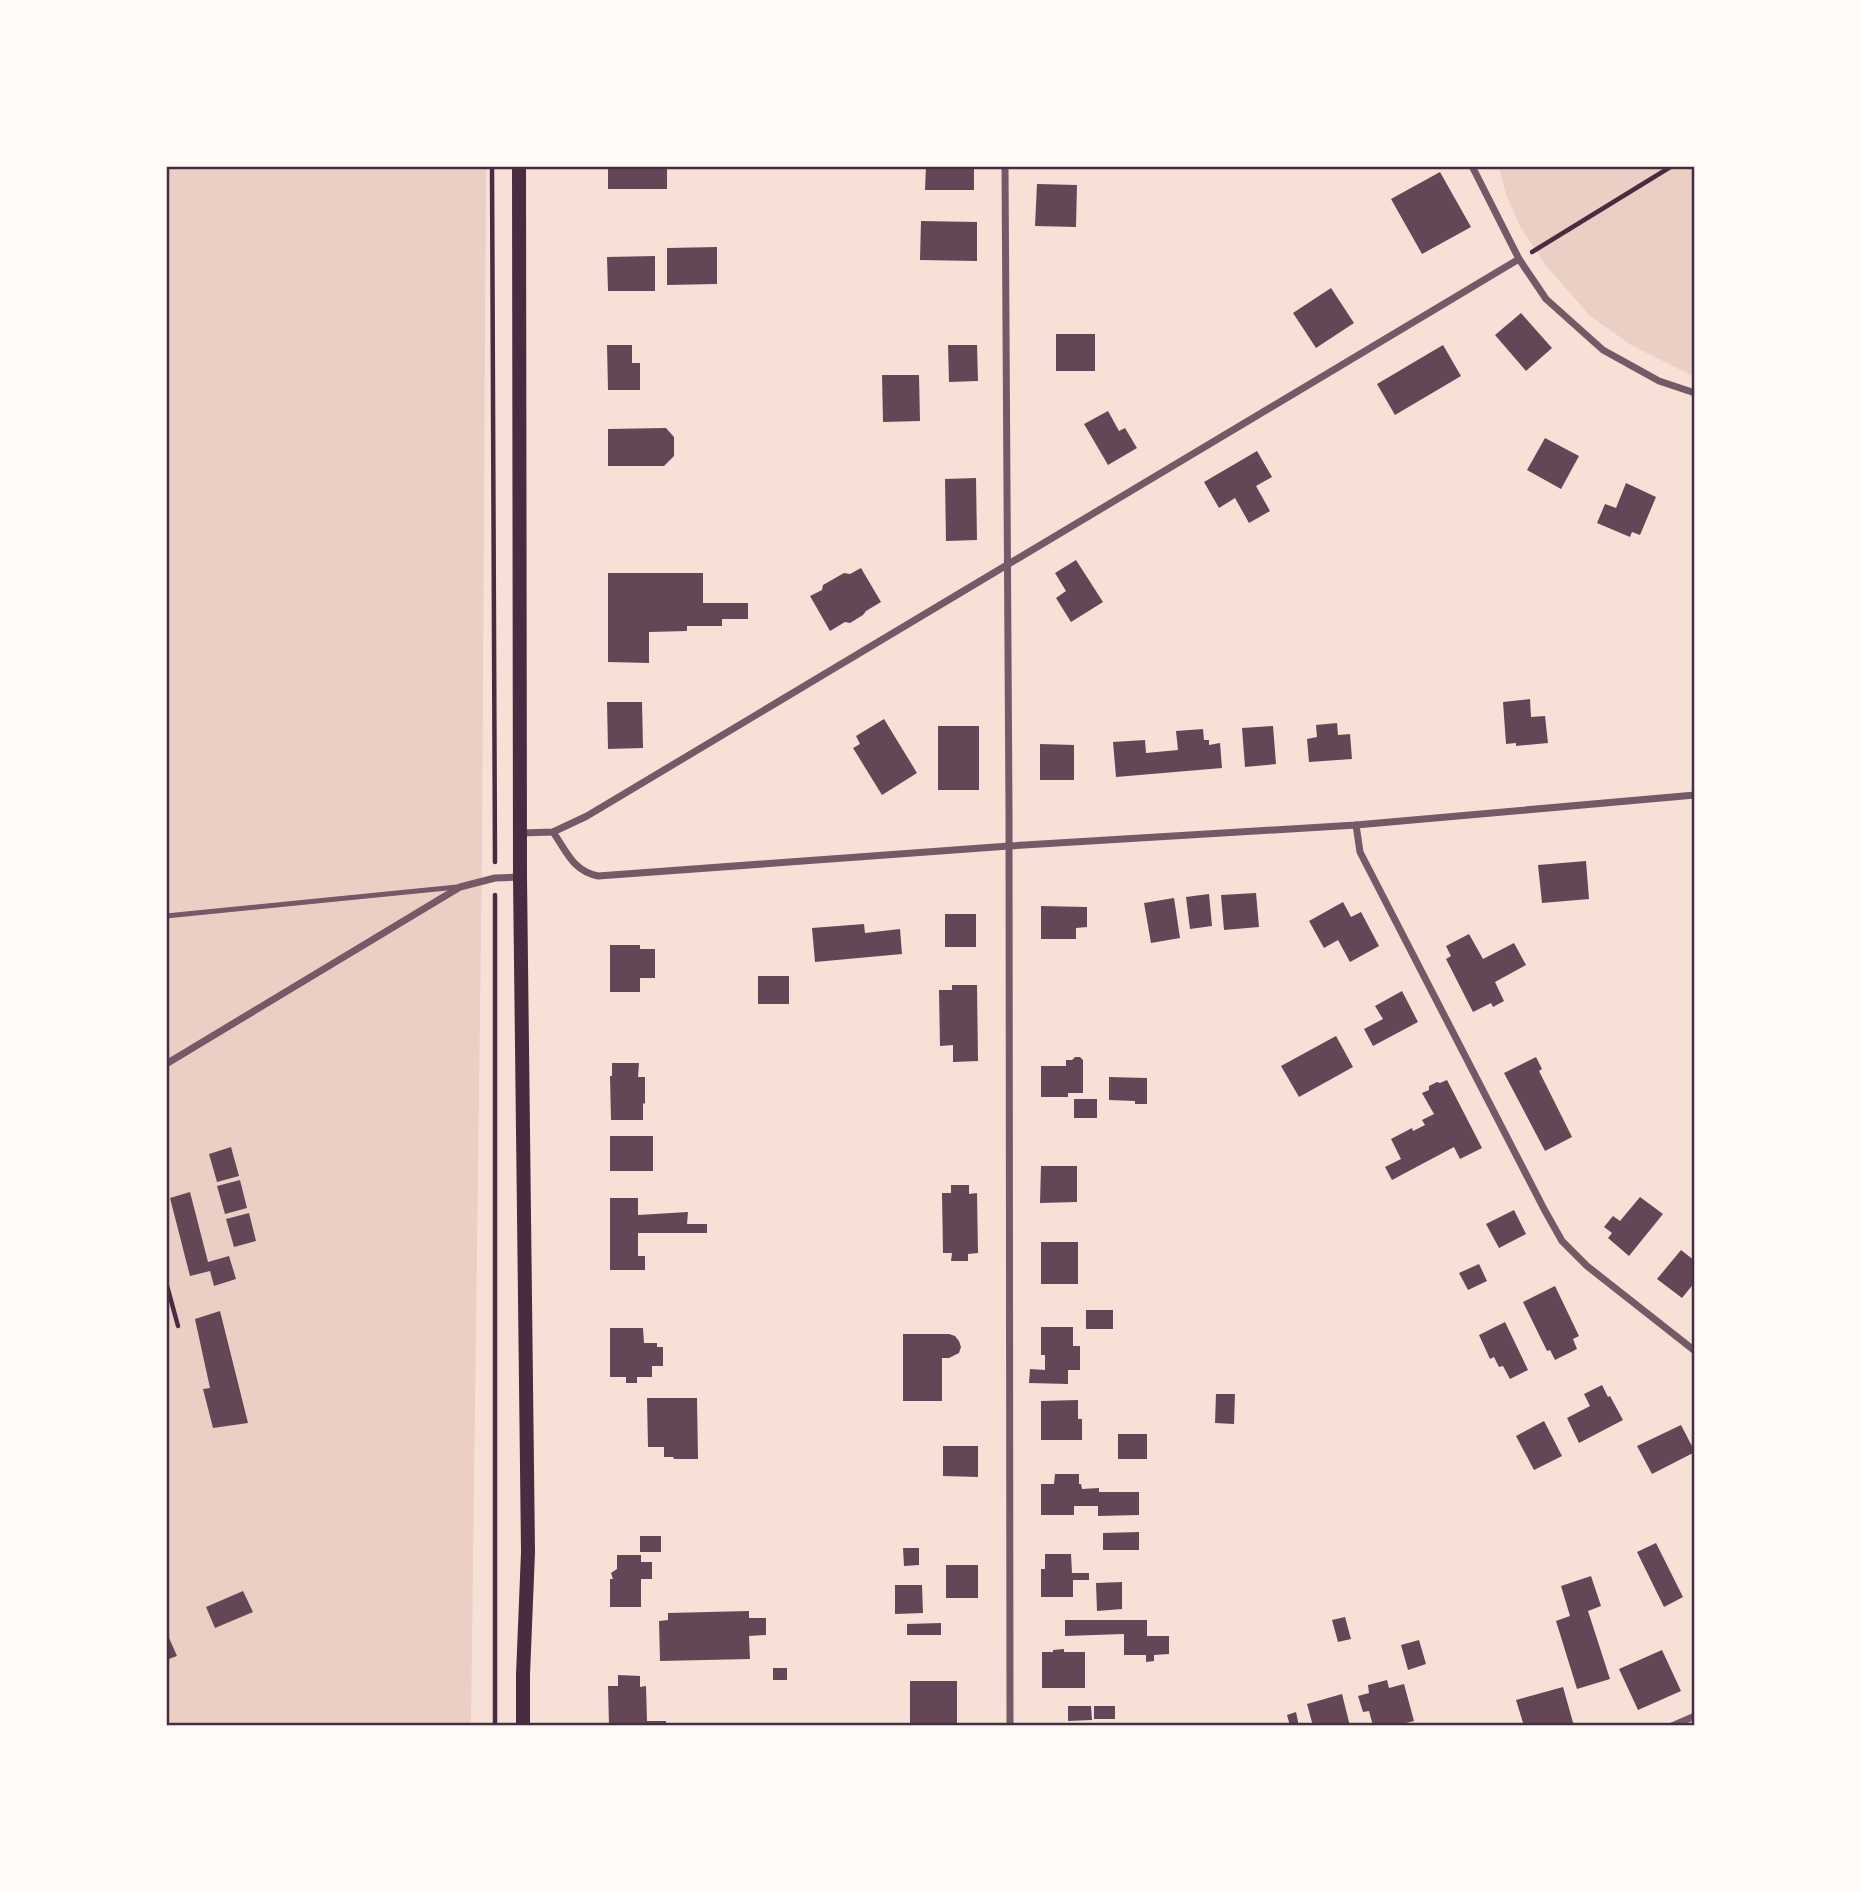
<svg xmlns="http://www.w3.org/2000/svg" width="1861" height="1892" font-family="Roboto,sans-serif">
<rect width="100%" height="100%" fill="#f7e1d7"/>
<!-- green -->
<g fill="#ebcfc5">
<polygon points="166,166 486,166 482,857 471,1726 166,1726"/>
<polygon points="1499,166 1695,166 1695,377 1631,345 1589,315 1544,263 1520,226 1506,195"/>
</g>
<!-- building -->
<g fill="#644757">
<rect x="608" y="166" width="59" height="23"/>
<polygon points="926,166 974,166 974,190 925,190"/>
<polygon points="1440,172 1471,227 1422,254 1391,199"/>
<polygon points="1037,184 1077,185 1076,227 1035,226"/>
<polygon points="921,221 977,222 977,261 920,260"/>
<polygon points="717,247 717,284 667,285 667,248"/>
<polygon points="655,256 655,291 608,291 607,257"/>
<polygon points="1331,288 1354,323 1316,348 1293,313"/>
<polygon points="1521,313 1552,348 1526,371 1495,335"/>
<rect x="1056" y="334" width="39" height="37"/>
<polygon points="607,345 632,345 632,363 640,363 640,390 608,390"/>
<polygon points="948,345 977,345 978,381 949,382"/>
<polygon points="1443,345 1461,376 1395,415 1377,384"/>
<polygon points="882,375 919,375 920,421 883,422"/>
<polygon points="1108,411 1119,431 1125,428 1137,448 1108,465 1084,424"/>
<polygon points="666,428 674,437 674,456 664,466 608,466 608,429"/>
<polygon points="1545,438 1579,456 1561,489 1527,470"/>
<polygon points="1257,451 1272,477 1256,486 1270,511 1249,523 1235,498 1219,508 1204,482"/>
<polygon points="976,478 977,540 946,541 945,479"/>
<polygon points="1626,483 1656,497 1640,535 1632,532 1630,537 1597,523 1605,504 1616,508"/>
<polygon points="1076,560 1103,602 1071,622 1056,598 1066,591 1055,573"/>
<polygon points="861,568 881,602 866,611 863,615 850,623 845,622 830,631 810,596 822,590 823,585 844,573 850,574"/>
<polygon points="608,573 703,573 703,603 748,603 748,619 722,619 722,626 687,626 687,631 649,632 649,663 608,662"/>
<polygon points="1530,699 1531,717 1545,716 1548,743 1516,746 1516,743 1506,744 1503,702"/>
<polygon points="607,702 642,702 643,748 608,749"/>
<polygon points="884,719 917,773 882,795 853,748 860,744 856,736"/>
<polygon points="1337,723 1338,735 1350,734 1352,759 1309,762 1307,739 1317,737 1316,725"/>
<rect x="938" y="726" width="41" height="64"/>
<polygon points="1273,726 1276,764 1245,767 1242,728"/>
<polygon points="1203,729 1204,740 1209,740 1209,745 1220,743 1222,768 1116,777 1113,742 1145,740 1146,753 1178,750 1176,731"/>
<polygon points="1040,744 1074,745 1074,780 1040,780"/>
<polygon points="1586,861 1589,899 1542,903 1538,865"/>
<polygon points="1256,893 1259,927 1224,930 1221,895"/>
<polygon points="1209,894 1212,926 1190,929 1186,897"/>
<polygon points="1174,898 1180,938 1151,943 1144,903"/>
<polygon points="1343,902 1351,917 1361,912 1379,946 1350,962 1338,940 1324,948 1309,921"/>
<polygon points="1041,906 1087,907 1087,927 1076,928 1076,939 1041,939"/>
<rect x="945" y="914" width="31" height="33"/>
<polygon points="864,924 865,933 900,929 902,954 815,962 812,928"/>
<polygon points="1469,934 1483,959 1514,943 1526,965 1495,982 1504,1001 1493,1007 1491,1003 1473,1012 1446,959 1451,956 1446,946"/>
<polygon points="610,945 640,945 640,949 655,949 655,978 640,978 640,992 610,992"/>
<rect x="758" y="976" width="31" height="28"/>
<polygon points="952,985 977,985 978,1061 953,1062 953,1045 940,1046 939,990 952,990"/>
<polygon points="1402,991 1418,1022 1373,1046 1364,1029 1383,1019 1375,1006"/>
<polygon points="1336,1036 1353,1067 1299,1097 1281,1066"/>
<polygon points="1075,1057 1080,1057 1083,1060 1083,1093 1068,1093 1068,1097 1041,1097 1041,1066 1066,1066 1066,1060 1072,1060"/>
<polygon points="1536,1057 1542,1069 1539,1071 1572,1137 1545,1151 1504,1073"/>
<polygon points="612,1063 639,1063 638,1077 645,1077 645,1104 643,1103 643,1120 611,1120 610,1076 612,1076"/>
<polygon points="1109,1077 1147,1078 1147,1104 1135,1104 1135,1101 1109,1100"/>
<polygon points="1447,1080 1482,1148 1460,1159 1454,1147 1392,1180 1385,1167 1401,1159 1391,1139 1412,1128 1413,1131 1425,1125 1422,1120 1434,1114 1422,1093 1429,1090 1429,1086 1437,1082 1440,1083"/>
<rect x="1074" y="1099" width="23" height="19"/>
<rect x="610" y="1136" width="43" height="35"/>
<polygon points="231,1147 239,1176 217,1182 209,1154"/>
<polygon points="1041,1166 1077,1166 1077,1202 1040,1203"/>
<polygon points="240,1180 247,1208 225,1214 217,1186"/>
<polygon points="951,1185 969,1185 969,1194 977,1193 978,1253 968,1254 968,1261 951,1261 952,1253 943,1253 942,1193 951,1193"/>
<polygon points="190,1192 208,1262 229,1256 236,1279 214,1286 210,1271 190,1276 170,1198"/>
<polygon points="1640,1197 1663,1214 1629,1256 1608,1238 1612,1233 1604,1227 1613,1216 1620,1221"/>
<polygon points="610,1198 638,1198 638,1215 688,1212 687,1224 707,1224 707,1233 638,1233 638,1256 645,1256 645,1270 610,1270"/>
<polygon points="1514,1210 1526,1234 1499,1248 1486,1224"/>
<polygon points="249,1213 256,1241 234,1247 226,1219"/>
<rect x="1041" y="1242" width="37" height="42"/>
<polygon points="1681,1250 1695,1261 1695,1282 1682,1298 1657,1279"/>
<polygon points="1479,1264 1487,1281 1468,1290 1459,1273"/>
<polygon points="1555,1286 1579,1336 1573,1339 1577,1349 1555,1360 1550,1350 1547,1351 1523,1302"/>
<rect x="1086" y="1310" width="27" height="19"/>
<polygon points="220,1311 248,1423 213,1428 203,1389 210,1388 195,1319"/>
<polygon points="1505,1322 1528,1370 1510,1379 1503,1366 1499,1367 1494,1357 1490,1359 1479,1335"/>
<polygon points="1041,1327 1073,1327 1073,1346 1080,1346 1080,1370 1068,1370 1068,1384 1029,1383 1030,1369 1045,1370 1045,1355 1041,1355"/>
<polygon points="610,1328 643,1328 644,1343 657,1343 657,1347 663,1347 663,1366 652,1366 652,1377 637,1377 637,1383 626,1383 626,1377 610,1377"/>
<polygon points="903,1334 949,1334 955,1336 959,1341 961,1347 959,1353 949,1358 942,1358 942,1401 903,1401"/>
<polygon points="1602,1385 1608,1397 1610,1396 1623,1420 1579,1443 1567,1418 1590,1406 1584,1394"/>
<polygon points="1216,1394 1235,1394 1234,1424 1215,1423"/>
<polygon points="647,1398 697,1398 698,1459 674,1459 673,1457 664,1457 664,1447 648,1447"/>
<polygon points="1078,1400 1078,1419 1082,1419 1082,1440 1041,1440 1041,1401"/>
<polygon points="1544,1421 1562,1456 1534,1470 1516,1436"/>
<polygon points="1681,1425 1695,1452 1652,1474 1637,1446"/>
<rect x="1118" y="1434" width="29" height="25"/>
<polygon points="943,1446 978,1446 978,1477 943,1476"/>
<polygon points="1055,1474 1079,1474 1079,1484 1081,1484 1082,1489 1099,1488 1099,1492 1139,1492 1139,1515 1098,1516 1098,1506 1074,1506 1074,1515 1041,1515 1041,1484 1054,1484"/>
<polygon points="1139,1532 1139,1550 1103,1550 1103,1533"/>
<rect x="640" y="1536" width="21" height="16"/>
<polygon points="1656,1543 1683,1597 1664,1607 1637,1552"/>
<polygon points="903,1548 919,1548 919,1565 904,1566"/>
<polygon points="1045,1554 1071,1554 1072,1573 1089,1573 1089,1580 1073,1580 1073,1597 1041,1597 1041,1569 1045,1569"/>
<polygon points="617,1555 641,1555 641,1562 652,1562 652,1579 641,1579 641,1607 610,1607 610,1579 613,1579 611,1573 617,1569"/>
<rect x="946" y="1565" width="32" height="33"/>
<polygon points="1591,1576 1601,1606 1588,1611 1610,1679 1577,1689 1556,1621 1570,1616 1561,1586"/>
<polygon points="1122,1582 1122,1609 1097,1611 1096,1583"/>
<polygon points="895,1585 922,1585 923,1613 895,1614"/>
<polygon points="243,1591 253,1612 215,1628 206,1607"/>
<polygon points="749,1611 749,1618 766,1618 766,1635 749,1636 750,1659 660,1661 659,1621 668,1620 668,1613"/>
<polygon points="1345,1617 1351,1639 1338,1642 1332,1620"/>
<polygon points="1065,1620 1147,1620 1147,1636 1169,1636 1169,1654 1154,1655 1154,1661 1146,1662 1146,1655 1124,1655 1124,1634 1065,1636"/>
<polygon points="941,1623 941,1635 907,1635 907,1624"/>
<polygon points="166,1631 177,1656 166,1660"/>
<polygon points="1419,1640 1426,1664 1408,1670 1401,1645"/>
<polygon points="1064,1649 1064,1652 1085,1652 1085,1688 1042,1688 1042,1652 1053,1652 1053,1650"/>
<polygon points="1662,1650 1681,1691 1638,1710 1619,1669"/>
<rect x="773" y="1668" width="14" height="12"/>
<polygon points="618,1675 640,1676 640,1687 646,1686 647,1721 666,1721 666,1726 609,1726 608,1686 618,1686"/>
<polygon points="1387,1680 1389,1688 1404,1684 1414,1721 1394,1726 1373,1726 1369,1711 1363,1712 1358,1696 1369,1693 1368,1685"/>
<rect x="910" y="1681" width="47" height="44"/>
<polygon points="1563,1687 1574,1726 1524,1726 1516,1700"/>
<polygon points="1342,1694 1350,1726 1313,1726 1307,1704"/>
<polygon points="1068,1706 1091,1706 1092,1720 1068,1721"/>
<rect x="1094" y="1706" width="21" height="13"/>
<polygon points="1296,1712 1299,1726 1290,1726 1287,1715"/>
</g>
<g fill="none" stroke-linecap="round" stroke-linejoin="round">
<!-- path -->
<g stroke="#4a2c40" stroke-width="4.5">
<polyline points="492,166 495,862"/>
<polyline points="1532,252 1672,166"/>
<polyline points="495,895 495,1726"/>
<polyline points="166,1282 178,1326"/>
</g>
<!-- service -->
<polyline stroke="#755966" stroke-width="5" points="166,916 457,887"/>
<!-- minor -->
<g stroke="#755966" stroke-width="7">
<polyline points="1005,166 1009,812 1010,1726"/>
<polyline points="1472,166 1519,259 1546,299 1603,350 1659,381 1695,393"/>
<polyline points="1356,825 1360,852 1544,1209 1562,1241 1587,1266 1695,1351"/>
<path d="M553,832c14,20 20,39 45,44l411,-30 347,-21 339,-30"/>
<polyline points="521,833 553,832 587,816 1519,259"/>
<polyline points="166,1064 460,887 495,878 520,877"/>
<polyline points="1672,1726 1695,1716"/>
</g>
<!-- secondary -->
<polyline stroke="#4a2c40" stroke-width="14" points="519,166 520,877 528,1552 523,1675 523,1726"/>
</g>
<!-- border -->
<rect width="1861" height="1892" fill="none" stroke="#fffaf5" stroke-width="336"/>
<rect x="168" y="168" width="1525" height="1556" fill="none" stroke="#4a2c40" stroke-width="2.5"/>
</svg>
